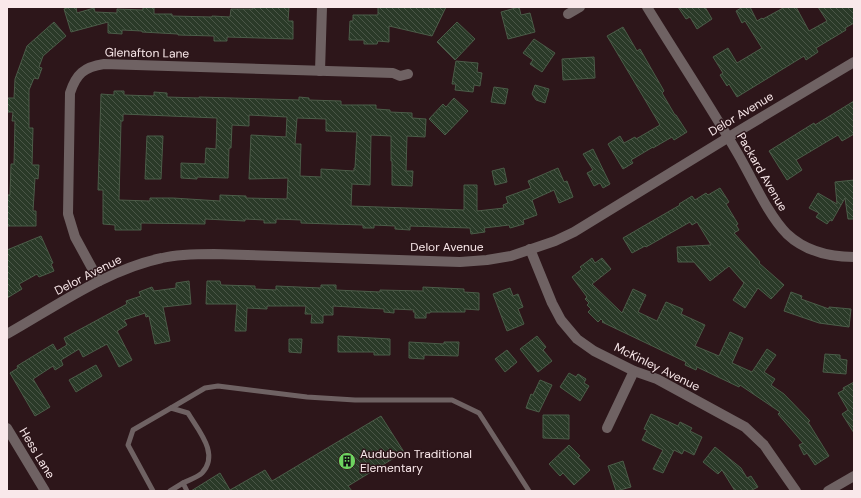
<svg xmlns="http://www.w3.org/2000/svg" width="861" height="498" font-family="'DM Sans',sans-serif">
<defs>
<pattern id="building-back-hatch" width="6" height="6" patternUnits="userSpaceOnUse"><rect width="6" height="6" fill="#2a3a28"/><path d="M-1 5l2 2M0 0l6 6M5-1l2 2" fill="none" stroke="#4a5647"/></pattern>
</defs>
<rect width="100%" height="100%" fill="#2d161a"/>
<!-- building -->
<g fill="url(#building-back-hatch)" stroke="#4b5c48" fill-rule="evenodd">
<polygon points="70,7 76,7 77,13 94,8 95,12 117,13 117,9 143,10 143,7 154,7 154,14 172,14 172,16 212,17 212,16 230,17 231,9 253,9 253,7 289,7 288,21 293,21 293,39 227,37 227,41 214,41 214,36 178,35 178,34 142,32 142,31 122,30 122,34 108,33 108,22 71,32 64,9"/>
<polygon points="378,7 446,7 432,36 389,26 389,42 378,41 377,44 364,44 364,40 349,40 350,21 353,21 353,15 378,15"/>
<polygon points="519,7 521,15 530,13 535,32 508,39 501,12"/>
<polygon points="678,7 705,7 712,19 697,29 690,17 686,19"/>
<polygon points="743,7 750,7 757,21 762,18 763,19 785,7 796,7 809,31 827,21 818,7 854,7 854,23 845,28 846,30 816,48 818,52 806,60 804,56 737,97 729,84 727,86 720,75 723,73 713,57 728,48 737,63 762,48 745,21 742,23 736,11"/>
<polygon points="54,22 66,36 43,56 39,67 42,68 38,79 34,78 29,90 29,128 33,128 32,165 39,165 38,179 35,178 33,211 36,211 36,226 7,226 7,195 10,195 11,164 14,164 15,121 12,121 13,112 7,112 7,98 14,98 15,79 27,46"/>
<polygon points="457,22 475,39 455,60 437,42"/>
<polygon points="623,27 637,51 640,49 664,91 662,93 675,115 676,115 687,132 674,140 672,137 653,148 653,147 631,160 633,163 623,169 608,144 620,136 624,143 635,137 636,139 660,125 607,36"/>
<polygon points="534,39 555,53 542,72 530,64 533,60 523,53"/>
<polygon points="594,57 595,78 563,80 562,59"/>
<polygon points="456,61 478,63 477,72 482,73 480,86 474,85 473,92 455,90 456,84 452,84"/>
<polygon points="535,85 549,89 545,103 536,100 532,94"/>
<polygon points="494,87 508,89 505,104 491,102"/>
<path d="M114,91h10v4l30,1v-4l13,1v4l32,1v-1l100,3v-3l10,1v2l32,1v4h35v4l14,1v2l22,1v5l14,1 -1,18 -18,-1 -1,35h7l-1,15 -20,-1v-24h-1v-25l-20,-1 -1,50 -18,-1 -1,22 113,4v-25h13v26l27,-3 -1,-3 5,-2 -2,-6 25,-9 -3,-7 30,-13 6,14 3,-1 6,16 -14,6 -5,-13 -22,10 5,15 -14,5 1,4 -14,4 -1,-3 -25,3 1,4 -14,2 -1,-6 -60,-2v4l-15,-1v-3l-21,-1v3h-11v-3l-62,-2v-3l-25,-1v4h-12v-3l-19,-1v2l-40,-2v5l-64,-1v7h-26v-5l-12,-1v-34h-5l3,-96 13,1zM123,114l94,4 -1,31 -10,-1 -1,16 -24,-1v15l16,1v-2l31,1 1,-30h2l1,-23 17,1v-11l38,2 -1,20 -35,-2 -2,44 39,-1 -1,21 -41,-1v-2l-26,-1v6l-47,-3h-23v3l-31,-1 2,-79h2zM297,118l29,1v12l31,1 -2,36h-1v3l-33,-2v8l-21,-1 1,-32h-6z"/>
<polygon points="454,98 468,111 445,135 429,119 443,104 446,107"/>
<polygon points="854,101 854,134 842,141 838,135 796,160 802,170 787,180 769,151 814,123 815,125"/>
<polygon points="147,136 163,136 161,179 145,179"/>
<polygon points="593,149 610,184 603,188 600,183 594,186 587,173 593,170 583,154"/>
<polygon points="504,168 507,182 495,185 492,171"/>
<polygon points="854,180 854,219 848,219 845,198 832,221 830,220 827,224 816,217 819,213 809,208 818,193 837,204 835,182"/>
<polygon points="720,188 729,202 726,204 738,224 736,225 739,230 734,233 760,262 759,263 784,285 771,299 758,288 745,308 733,300 744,283 729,266 710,281 694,262 678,262 677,247 711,245 697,222 692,225 690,222 646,247 645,246 632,253 623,238 680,205 679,204 692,196 695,200 706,193 708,195"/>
<polygon points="41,236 53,263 51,264 54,271 39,277 37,274 19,284 22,289 7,298 7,250"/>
<polygon points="592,258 595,263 602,258 611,269 592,284 622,313 633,289 646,295 638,312 657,321 666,302 683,309 681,314 705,325 695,346 719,356 730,332 743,338 732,363 752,372 767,349 776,355 764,372 775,379 771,385 784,394 810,421 808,422 829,456 815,465 807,453 804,455 799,445 803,443 778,414 780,412 740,385 739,387 697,367 696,370 685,365 686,362 602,322 603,321 601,319 598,322 588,312 591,309 587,305 589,303 585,299 587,297 572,277 582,269 580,267"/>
<polygon points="189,281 191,304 163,307 170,341 155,344 149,316 146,317 145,313 124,320 127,325 117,331 132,360 119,367 107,344 83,357 79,349 61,360 63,365 55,370 53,366 33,379 50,407 35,416 10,373 18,368 17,366 53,344 57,351 67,345 64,338 127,304 126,301 141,296 139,292 152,287 154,291 176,288 176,283"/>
<polygon points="207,281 220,281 221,285 255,286 255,289 276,290 276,286 321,288 321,285 336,285 336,290 380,292 380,290 423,291 423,287 464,289 464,292 479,293 479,310 465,309 465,312 430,312 430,313 426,313 426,318 415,318 415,312 413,312 414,310 394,309 394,313 384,312 384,309 333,306 333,315 323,315 323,323 311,323 312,314 305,314 306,306 267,306 267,309 247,308 246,331 235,331 237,304 206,304"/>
<polygon points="510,288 513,296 518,294 523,307 518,309 524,324 507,331 493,294"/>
<polygon points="791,292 802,296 801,299 829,309 829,307 851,309 849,327 819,323 784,311"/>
<polygon points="338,336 390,339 390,355 374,355 374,352 338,352"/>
<polygon points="537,336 546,347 543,350 552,361 538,372 520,349"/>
<polygon points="289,339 302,339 301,353 289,352"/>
<polygon points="409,342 444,344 444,342 459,342 458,356 424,355 424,359 409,358"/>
<polygon points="507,350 517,362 505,372 495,359"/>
<polygon points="825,354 840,355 840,359 847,360 846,374 823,372"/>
<polygon points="96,365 102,376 76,392 69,380"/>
<polygon points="569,373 576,377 578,374 586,379 584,383 589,386 580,401 560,387"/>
<polygon points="540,380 552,385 539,412 526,408 531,394 533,395"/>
<polygon points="854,382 854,433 842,414 848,410 838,393 844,390 843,388"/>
<polygon points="651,414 678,426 680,422 692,428 690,431 702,437 694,455 684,450 682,454 674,450 663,473 653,469 663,450 642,440 647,430 644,429"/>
<polygon points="543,415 569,415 569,439 543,438"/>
<polygon points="381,416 404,452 348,486 352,491 191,491 220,473 230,490 265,470 272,481"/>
<polygon points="569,445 580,456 578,457 590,470 574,485 563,473 560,476 549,464"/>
<polygon points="715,447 741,468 747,478 751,476 758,487 750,491 735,491 722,470 718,474 703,462"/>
<polygon points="623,461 631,487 616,491 608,466"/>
</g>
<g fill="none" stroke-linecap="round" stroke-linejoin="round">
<!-- lane -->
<g stroke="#6f6263" stroke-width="5">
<polyline points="171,408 205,388 218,386 307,397 355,400 452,400 479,413 529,491"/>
<path d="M153,491l-25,-46 5,-15 38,-22 17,5c10,17 32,41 14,60 -4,4 -13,7 -19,10"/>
<polyline points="170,491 183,483 187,491"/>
</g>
<!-- street -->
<g stroke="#6f6263" stroke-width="10">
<path d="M647,7c30,49 62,97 91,147 14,24 30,61 49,80 18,17 43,23 67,23"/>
<polyline points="568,14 580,7"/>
<polyline points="320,71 322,7"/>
<polyline points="530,249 552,303 561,320 577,339 594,351 634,371 657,379 745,427 764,445 796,491"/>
<path d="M99,281l-24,-44 -7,-23 2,-121c6,-19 14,-26 34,-29l289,9 7,3 8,-2"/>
<path d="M7,334c48,-27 101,-65 155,-76 17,-4 35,-4 52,-4l246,8 27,-2 24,-4 44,-15 19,-9 168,-103 112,-67"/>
<polyline points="7,428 45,491"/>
<polyline points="607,428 634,371"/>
<polyline points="828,491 854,476"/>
</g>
</g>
<!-- icons -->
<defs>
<symbol id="building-disc" viewBox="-11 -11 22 22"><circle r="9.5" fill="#6ed360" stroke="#2d161a"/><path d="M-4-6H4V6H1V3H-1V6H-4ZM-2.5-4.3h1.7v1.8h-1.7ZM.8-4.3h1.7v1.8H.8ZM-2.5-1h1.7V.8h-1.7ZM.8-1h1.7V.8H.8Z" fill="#111"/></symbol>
</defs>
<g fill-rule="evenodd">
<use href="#building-disc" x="337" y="451" width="20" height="20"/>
</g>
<g text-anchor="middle" stroke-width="3" stroke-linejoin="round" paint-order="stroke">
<!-- street labels -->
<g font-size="12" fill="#f9e8ea" stroke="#2d161a">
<text transform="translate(147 53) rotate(1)" y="4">Glenafton Lane</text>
<text transform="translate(741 114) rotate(-31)" y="4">Delor Avenue</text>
<text transform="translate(762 172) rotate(60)" y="4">Packard Avenue</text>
<text x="447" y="251">Delor Avenue</text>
<text transform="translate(88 275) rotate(-27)" y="4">Delor Avenue</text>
<text transform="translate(657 367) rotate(26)" y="4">McKinley Avenue</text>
<text transform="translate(37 453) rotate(59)" y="4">Hess Lane</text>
</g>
<!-- poi labels -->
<g font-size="12" fill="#f9e8ea" stroke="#2d161a" text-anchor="start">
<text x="360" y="458">Audubon Traditional<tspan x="360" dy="14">Elementary</tspan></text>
</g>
</g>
<!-- border -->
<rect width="861" height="498" fill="none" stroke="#f9e8ea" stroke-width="16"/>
</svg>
